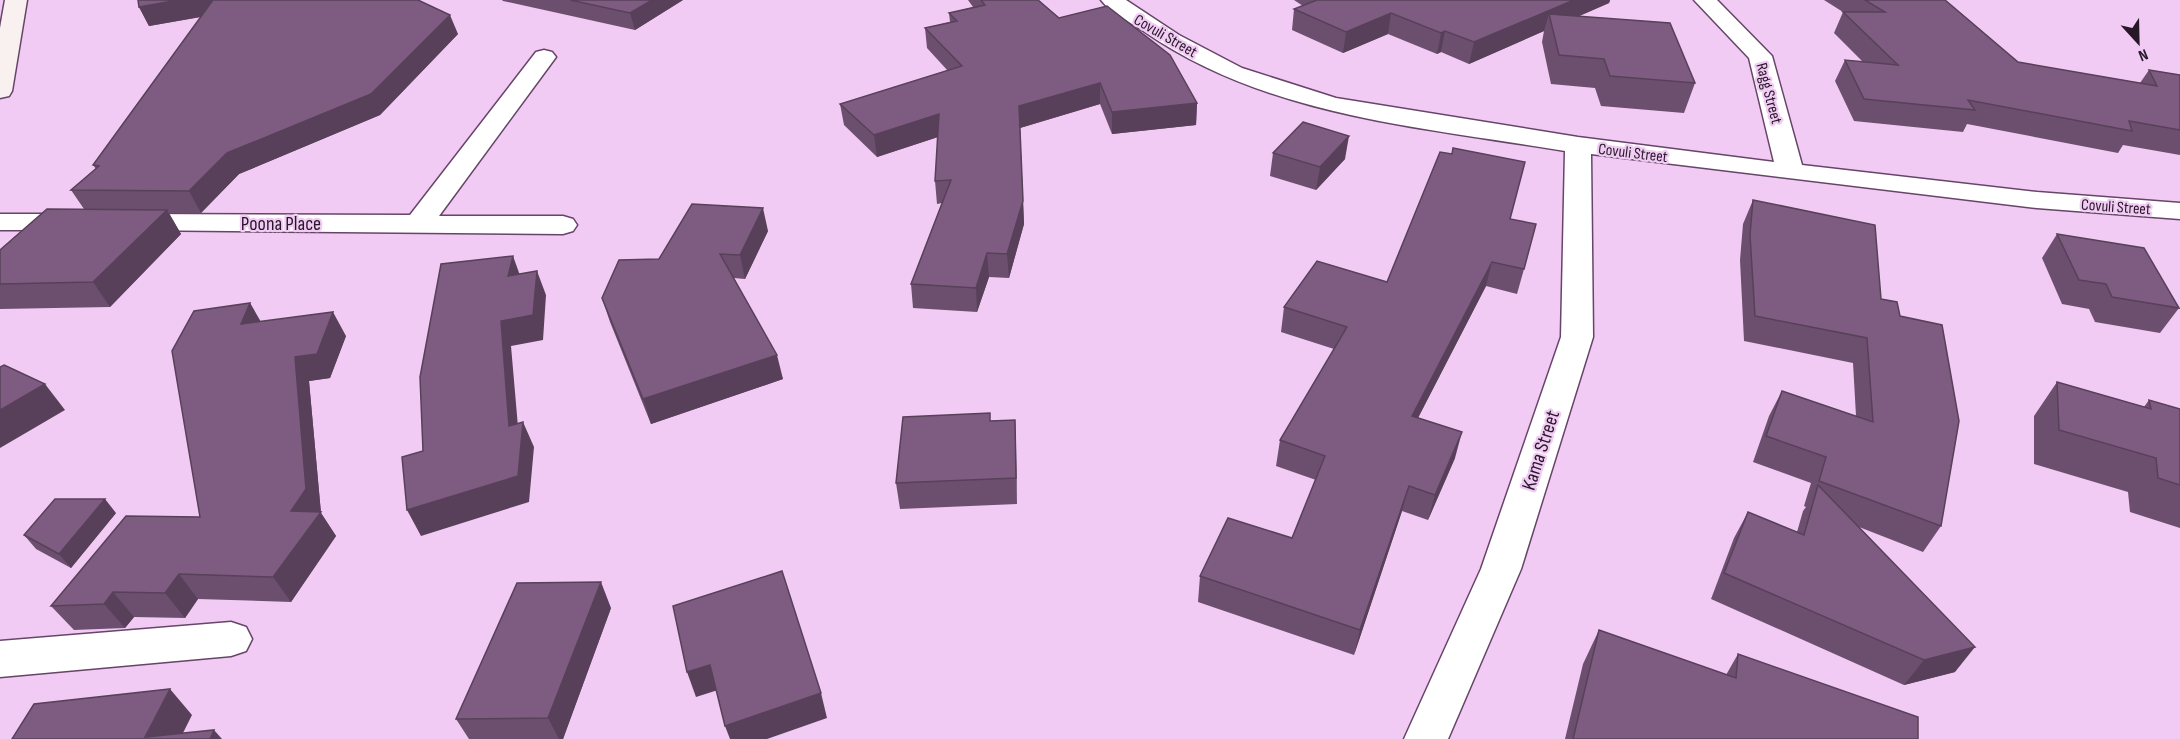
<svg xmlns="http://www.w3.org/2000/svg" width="2180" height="739" font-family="'Sofia Sans Condensed',sans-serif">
<rect width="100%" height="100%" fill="#f1cbf4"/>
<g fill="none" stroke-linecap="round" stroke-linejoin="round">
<defs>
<g id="street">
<path d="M1101,0h25l53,35 63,33 94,30 242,39 196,25 -25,-104 -55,-58h23l55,56 30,109 235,27 143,11v16l-143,-11 -446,-54 2,183 -72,232 -73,170h-44l77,-170 80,-232 4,-186c-143,-24 -297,-34 -420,-119 -14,-9 -34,-19 -44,-32z"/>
<polygon points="544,50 552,52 556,57 439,216 563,216 573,219 577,225 573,231 563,234 129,230 119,228 115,222 119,216 129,214 410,215 536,52"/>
<polygon points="0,214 78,214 88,216 92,222 88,228 78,230 0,230"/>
<polygon points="231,622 246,627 252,639 246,651 231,656 0,677 0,641"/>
</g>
<polygon id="secondary" points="5,0 27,0 12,91 9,96 0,98 0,28"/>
</defs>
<!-- street casing -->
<use href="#street" stroke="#664568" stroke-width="3"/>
<!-- secondary casing -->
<use href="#secondary" stroke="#664568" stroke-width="3"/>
<!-- street -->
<use href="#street" fill="#fff" fill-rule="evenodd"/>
<!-- secondary -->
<use href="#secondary" fill="#f9f1f0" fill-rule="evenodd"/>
</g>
<!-- wall -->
<g fill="#6c4f6f">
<polygon points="502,0 683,0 635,30 503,1"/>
<polygon points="968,0 1038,0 1059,18 1197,103 1196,125 1112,134 1100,104 1020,128 1024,224 1009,278 989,277 977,312 913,308 911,284 942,203 937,204 935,181 938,137 877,157 844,125 840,104 948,71 927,48 925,28 950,22 949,13 973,7"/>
<polygon points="1294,0 1610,0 1609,3 1579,16 1695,83 1684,113 1601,106 1595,88 1551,84 1542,42 1544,31 1469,64 1441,52 1437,54 1388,34 1343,53 1292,30 1294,9 1303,6"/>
<polygon points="1824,0 1945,0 2018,62 2140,83 2149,70 2180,75 2180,155 2123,145 2118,153 1967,124 1963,132 1854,121 1835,81 1845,60 1863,62 1834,33 1843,12"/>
<polygon points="139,7 458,34 380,115 239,174 201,213 169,213 181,234 110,307 0,309 0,250 84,209 71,190 96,169 93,165 201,17 149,26"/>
<polygon points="1273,153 1345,159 1316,190 1270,176"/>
<polygon points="1753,200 1881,299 1941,526 1923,552 1859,527 1955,672 1904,685 1711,599 1734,538 1748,512 1797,532 1803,511 1806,507 1804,506 1811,483 1753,462 1769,416 1782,391 1856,416 1853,363 1744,341 1740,260 1743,224"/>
<polygon points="1510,219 1524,269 1517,294 1486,286 1418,418 1455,458 1428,520 1402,511 1354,655 1198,602 1200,576 1292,538 1316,480 1276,466 1280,440 1334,349 1281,332 1284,307 1387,282"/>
<polygon points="768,231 745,279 734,278 783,379 651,424 610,322 602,298 659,259"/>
<polygon points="2057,234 2179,308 2160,333 2095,322 2089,309 2062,304 2042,258"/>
<polygon points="250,303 261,322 346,336 330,378 309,381 321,513 336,536 291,602 198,599 185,618 134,617 125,628 74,630 51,606 200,517"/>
<polygon points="2057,382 2144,407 2149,400 2180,409 2180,528 2130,512 2128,492 2034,464 2034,416"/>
<polygon points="1015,420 1017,504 900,509 896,483"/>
<polygon points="116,513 71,568 36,549 24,535"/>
<polygon points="611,608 563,739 469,739 456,719"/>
<polygon points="1599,630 1726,675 1738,654 1918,739 1565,739 1583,664"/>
</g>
<!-- shaded-wall -->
<g fill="#58405a">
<polygon points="178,0 222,0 228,12 149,26 139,7"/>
<polygon points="652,0 683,0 635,30 630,13"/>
<polygon points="1574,0 1610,0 1609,3 1552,28 1549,14 1544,31 1469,64 1474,42"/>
<polygon points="1391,13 1388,34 1343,53 1346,32"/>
<polygon points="450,15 458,34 380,115 239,174 201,213 189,191 227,153"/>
<polygon points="1445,31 1441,52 1437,54 1441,33"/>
<polygon points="1100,83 1100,104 1020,128 1024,224 1009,278 1007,254 1019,106"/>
<polygon points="1197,103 1196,125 1112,134 1112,112"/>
<polygon points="939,114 941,136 877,157 874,135"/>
<polygon points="1349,136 1345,159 1316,190 1320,167"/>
<polygon points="763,208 768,231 745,279 740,255"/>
<polygon points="167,210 181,234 110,307 93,282"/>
<polygon points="987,253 989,277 977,312 976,288"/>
<polygon points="513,256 522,281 508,276"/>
<polygon points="1492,262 1486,286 1406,441 1412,416"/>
<polygon points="537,271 546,295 543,340 511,346 520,450 523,422 534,447 529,502 421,536 407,510 509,426 501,321"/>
<polygon points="250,303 264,328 241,324"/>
<polygon points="333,312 346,336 330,378 309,381 321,513 336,536 291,602 273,577 291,511 295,357"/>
<polygon points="777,355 783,379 651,424 643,399"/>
<polygon points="45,384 65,410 0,448 0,410"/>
<polygon points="1015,420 1016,445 1017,504 1016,478"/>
<polygon points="1462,432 1455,458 1428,520 1435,495"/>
<polygon points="1409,486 1402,511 1354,655 1360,630"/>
<polygon points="105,499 116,513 71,568 59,554"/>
<polygon points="179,574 198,599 185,618 165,593"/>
<polygon points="601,582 611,608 563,739 559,739 548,718"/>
<polygon points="113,592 134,617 125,628 104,604"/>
<polygon points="1975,647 1955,672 1904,685 1924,660"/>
<polygon points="710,665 718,690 696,697 687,672"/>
<polygon points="170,689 192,715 180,739 145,737"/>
<polygon points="821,693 827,718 767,739 730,739 725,726"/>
<polygon points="214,730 222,739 210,739"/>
</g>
<!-- building -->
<g fill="#7e5c81" stroke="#58405a" stroke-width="1.5">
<polygon points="138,0 178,0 139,7"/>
<polygon points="213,0 418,0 450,15 371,94 227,153 189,191 71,190 99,166 93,165"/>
<polygon points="570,0 652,0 630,13"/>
<polygon points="981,0 1038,0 1059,18 1107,6 1170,55 1197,103 1112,112 1100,83 1019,106 1023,201 1007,254 987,253 976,288 911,284 951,180 935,181 939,114 874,135 840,104 962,66 925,28 957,21 949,13 985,5"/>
<polygon points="1317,0 1574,0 1474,42 1445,31 1441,33 1391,13 1346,32 1294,9"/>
<polygon points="1865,0 1945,0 2018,62 2157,86 2149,70 2180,75 2180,130 2129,121 2132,131 1968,100 1975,110 1864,99 1845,60 1898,65 1843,12 1885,12"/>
<polygon points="1549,14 1670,23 1695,83 1610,76 1604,59 1559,55"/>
<polygon points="1303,122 1349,136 1320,167 1273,153"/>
<polygon points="1453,148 1525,162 1510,219 1536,224 1524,269 1492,262 1412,416 1462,432 1435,495 1409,486 1360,630 1200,576 1228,518 1292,538 1325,456 1280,440 1347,327 1284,307 1317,261 1387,282 1440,152 1452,154"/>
<polygon points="1753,200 1875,225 1881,299 1897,302 1900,316 1942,325 1959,421 1941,526 1819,481 1826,457 1766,436 1782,391 1873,422 1867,338 1755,316 1750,235"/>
<polygon points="692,204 763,208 740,255 720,254 777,355 643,399 602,298 619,260 659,259"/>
<polygon points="47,209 167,210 93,282 0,284 0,250"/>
<polygon points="2057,234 2144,248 2179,308 2112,297 2106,284 2079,280"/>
<polygon points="513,256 508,276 537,271 533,315 501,321 509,426 523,422 518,476 407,510 402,457 423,451 420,377 441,264"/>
<polygon points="250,303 241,324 333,312 317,354 295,357 306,489 291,511 321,512 273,577 179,574 165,593 113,592 104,604 51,606 126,516 200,517 172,351 194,311"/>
<polygon points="4,365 45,384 0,410 0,367"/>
<polygon points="2057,382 2151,409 2149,400 2180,409 2180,485 2158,478 2156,458 2059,430"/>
<polygon points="990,413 990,421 1015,420 1016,478 896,483 903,417"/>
<polygon points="1818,485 1975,647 1924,660 1724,573 1748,512 1804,535"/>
<polygon points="55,499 105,499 59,554 24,535"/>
<polygon points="782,571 821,693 725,726 710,665 687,672 673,606"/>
<polygon points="601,582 548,718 456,719 517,583"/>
<polygon points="1599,630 1736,678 1738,654 1918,717 1918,739 1573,739"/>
<polygon points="170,689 145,737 214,730 210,739 12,739 34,704"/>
</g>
<g text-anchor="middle" stroke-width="4.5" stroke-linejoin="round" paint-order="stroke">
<!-- far-street labels -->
<g font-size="16" fill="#261827" stroke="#f1cbf4">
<text transform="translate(1166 35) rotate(30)" y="6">Covuli Street</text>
<text transform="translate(1770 93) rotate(75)" y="6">Ragg Street</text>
<text transform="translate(1633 152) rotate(7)" y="6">Covuli Street</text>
<text transform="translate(2116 206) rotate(4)" y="6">Covuli Street</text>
</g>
<!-- street labels -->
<g font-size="20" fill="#261827" stroke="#f1cbf4">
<text x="281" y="230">Poona Place</text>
<text transform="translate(1540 450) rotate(-72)" y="7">Kama Street</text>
</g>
</g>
<!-- north arrow -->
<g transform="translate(2138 42) rotate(158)" stroke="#f1cbf4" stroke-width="4.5" paint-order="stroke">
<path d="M0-4.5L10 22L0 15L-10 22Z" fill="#261827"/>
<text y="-9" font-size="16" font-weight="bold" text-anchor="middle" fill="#261827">N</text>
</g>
</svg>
